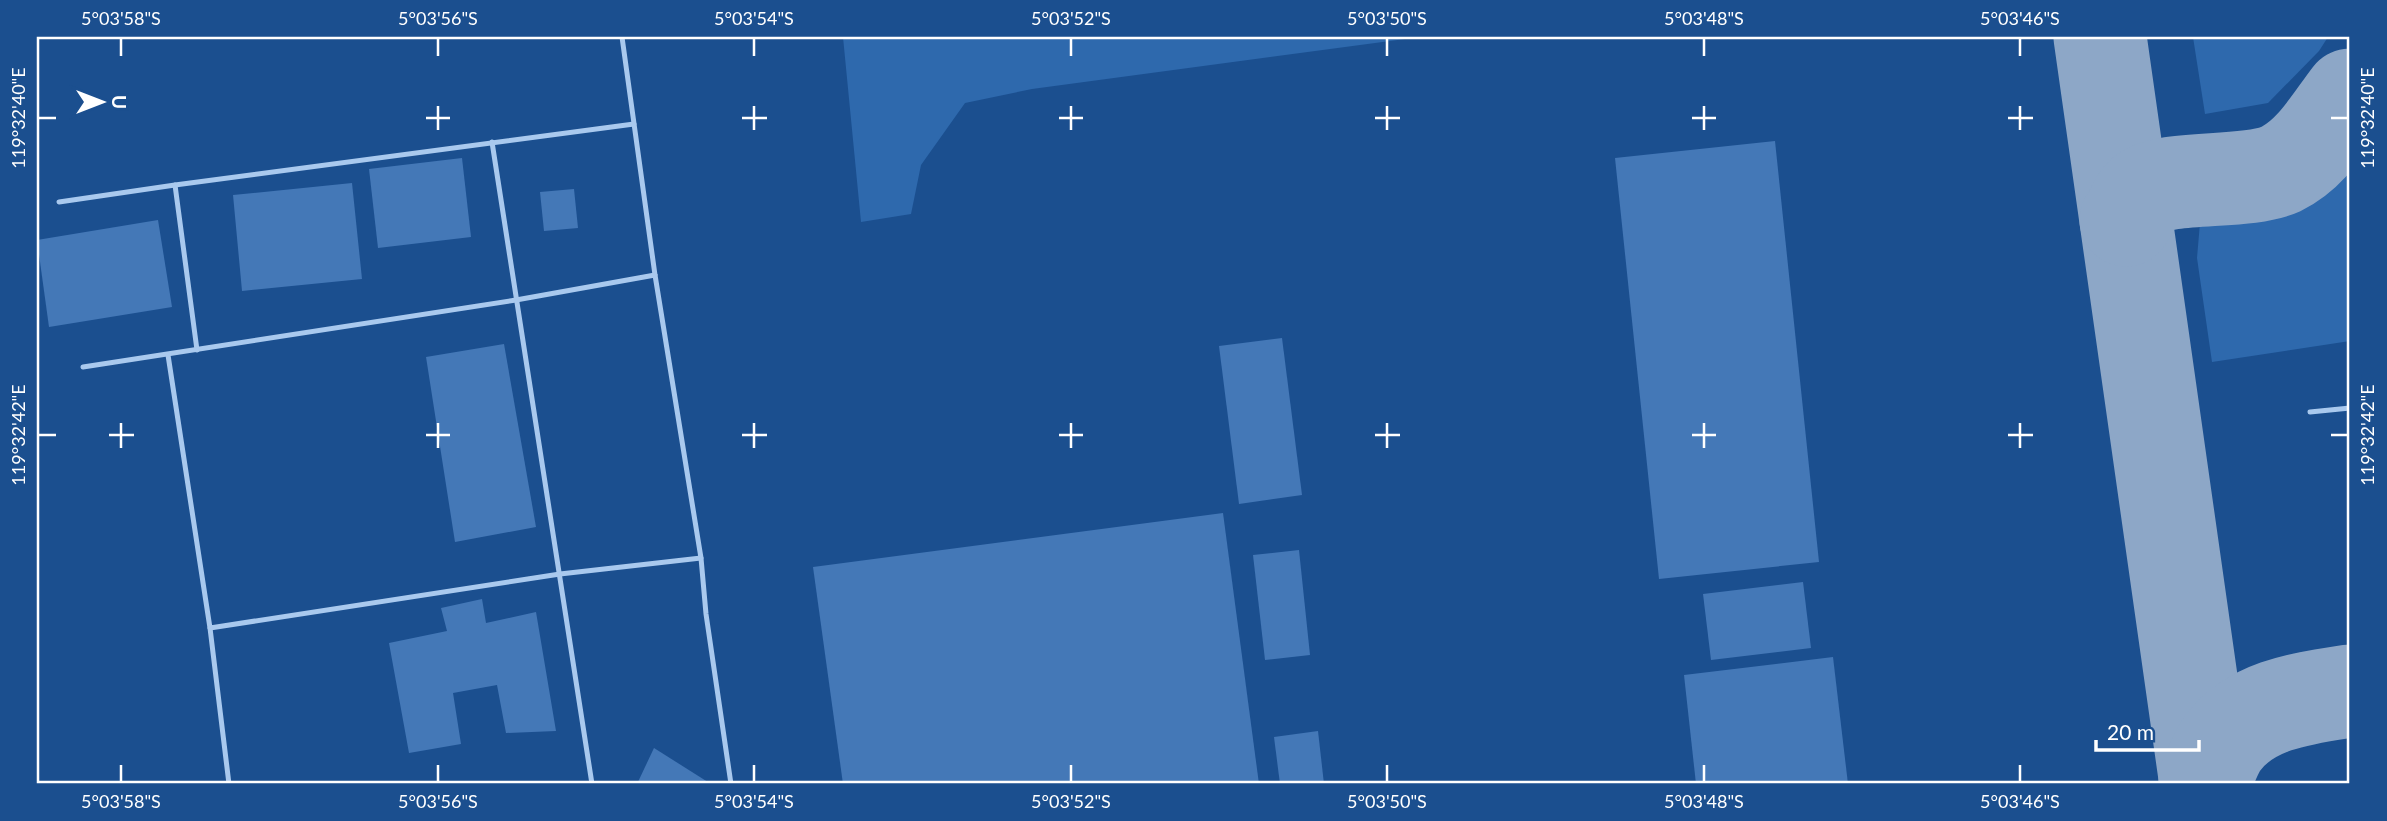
<svg xmlns="http://www.w3.org/2000/svg" width="2387" height="821" font-family="Lato,sans-serif">
<rect width="100%" height="100%" fill="#1b4f8f"/>
<!-- green -->
<g fill="#2e69ad">
<polygon points="843,37 1407,37 1405,39 1032,89 965,103 921,165 911,214 861,222"/>
<polygon points="2193,37 2328,37 2319,51 2268,103 2205,114"/>
<path d="M2350,168v173l-138,21 -15,-104 3,-35c48,-25 114,-9 150,-55z"/>
</g>
<g fill="none" stroke-linecap="round" stroke-linejoin="round">
<!-- taxiway -->
<g stroke="#8da7c7" stroke-width="93">
<polyline points="2100,37 2206,784"/>
<path d="M2126,220c5,-7 10,-21 17,-27 23,-19 103,-8 138,-24 31,-15 49,-48 69,-74"/>
<path d="M2205,779c6,-11 10,-25 17,-35 29,-40 83,-46 128,-53"/>
</g>
</g>
<!-- building -->
<g fill="#4478b7">
<polygon points="1775,141 1819,562 1659,579 1615,158"/>
<polygon points="462,158 471,237 378,248 369,169"/>
<polygon points="352,183 362,279 242,291 233,195"/>
<polygon points="574,189 578,228 544,231 540,192"/>
<polygon points="158,220 172,307 49,327 37,240"/>
<polygon points="1282,338 1302,495 1239,504 1219,346"/>
<polygon points="504,344 536,527 455,542 426,357"/>
<polygon points="1223,513 1259,784 843,784 813,567"/>
<polygon points="1299,550 1310,655 1265,660 1253,555"/>
<polygon points="1803,582 1811,648 1711,660 1703,594"/>
<polygon points="482,599 486,623 536,612 556,731 506,733 497,685 453,693 461,744 409,753 389,643 447,631 441,608"/>
<polygon points="1833,657 1848,784 1696,784 1684,675"/>
<polygon points="1318,731 1324,784 1280,784 1274,737"/>
<polygon points="654,748 711,784 637,784"/>
</g>
<g fill="none" stroke-linecap="round" stroke-linejoin="round">
<!-- lane -->
<g stroke="#a9c9ee" stroke-width="5">
<polyline points="622,37 655,275 701,558 706,614 731,784"/>
<polyline points="492,142 592,784"/>
<polyline points="175,185 197,350"/>
<polyline points="59,202 175,185 634,124"/>
<polyline points="168,355 210,628 560,574 701,558"/>
<polyline points="83,367 516,300 655,275"/>
<polyline points="2310,412 2350,408"/>
<polyline points="210,628 229,784"/>
</g>
</g>
<!-- ticks -->
<path fill="none" stroke="#fff" stroke-width="2.5" d="M121,38v18M438,38v18M754,38v18M1071,38v18M1387,38v18M1704,38v18M2020,38v18M438,106v24M754,106v24M1071,106v24M1387,106v24M1704,106v24M2020,106v24M38,118h18M426,118h24M742,118h25M1059,118h24M1375,118h25M1692,118h24M2008,118h25M2331,118h17M121,423v25M438,423v25M754,423v25M1071,423v25M1387,423v25M1704,423v25M2020,423v25M38,435h18M109,435h25M426,435h24M742,435h25M1059,435h24M1375,435h25M1692,435h24M2008,435h25M2331,435h17M121,765v17M438,765v17M754,765v17M1071,765v17M1387,765v17M1704,765v17M2020,765v17"/>
<!-- border -->
<rect width="2387" height="821" fill="none" stroke="#1b4f8f" stroke-width="77"/>
<!-- north arrow -->
<g transform="translate(102 102) rotate(90)" stroke="#1b4f8f" stroke-width="5" paint-order="stroke">
<path d="M0-5L12 26L0 18L-12 26Z" fill="#ffffff"/>
<text y="-10" font-size="19" font-weight="bold" text-anchor="middle" fill="#ffffff">U</text>
</g>
<!-- scale -->
<path d="M2096 740v10h103v-10" fill="none" stroke="#ffffff" stroke-width="3.5"/>
<text x="2107" y="740" font-size="21" fill="#ffffff" stroke="#1b4f8f" stroke-width="5" paint-order="stroke">20 m</text>
<rect x="38" y="38" width="2310" height="744" fill="none" stroke="#fff" stroke-width="2.5"/>
<g font-size="18" text-anchor="middle" fill="#fff">
<text x="121" y="25">5°03'58"S</text>
<text x="438" y="25">5°03'56"S</text>
<text x="754" y="25">5°03'54"S</text>
<text x="1071" y="25">5°03'52"S</text>
<text x="1387" y="25">5°03'50"S</text>
<text x="1704" y="25">5°03'48"S</text>
<text x="2020" y="25">5°03'46"S</text>
<text transform="translate(2368 118) rotate(-90)" y="6">119°32'40"E</text>
<text transform="translate(19 118) rotate(-90)" y="6">119°32'40"E</text>
<text transform="translate(2368 435) rotate(-90)" y="6">119°32'42"E</text>
<text transform="translate(19 435) rotate(-90)" y="6">119°32'42"E</text>
<text x="121" y="808">5°03'58"S</text>
<text x="438" y="808">5°03'56"S</text>
<text x="754" y="808">5°03'54"S</text>
<text x="1071" y="808">5°03'52"S</text>
<text x="1387" y="808">5°03'50"S</text>
<text x="1704" y="808">5°03'48"S</text>
<text x="2020" y="808">5°03'46"S</text>
</g>
</svg>
